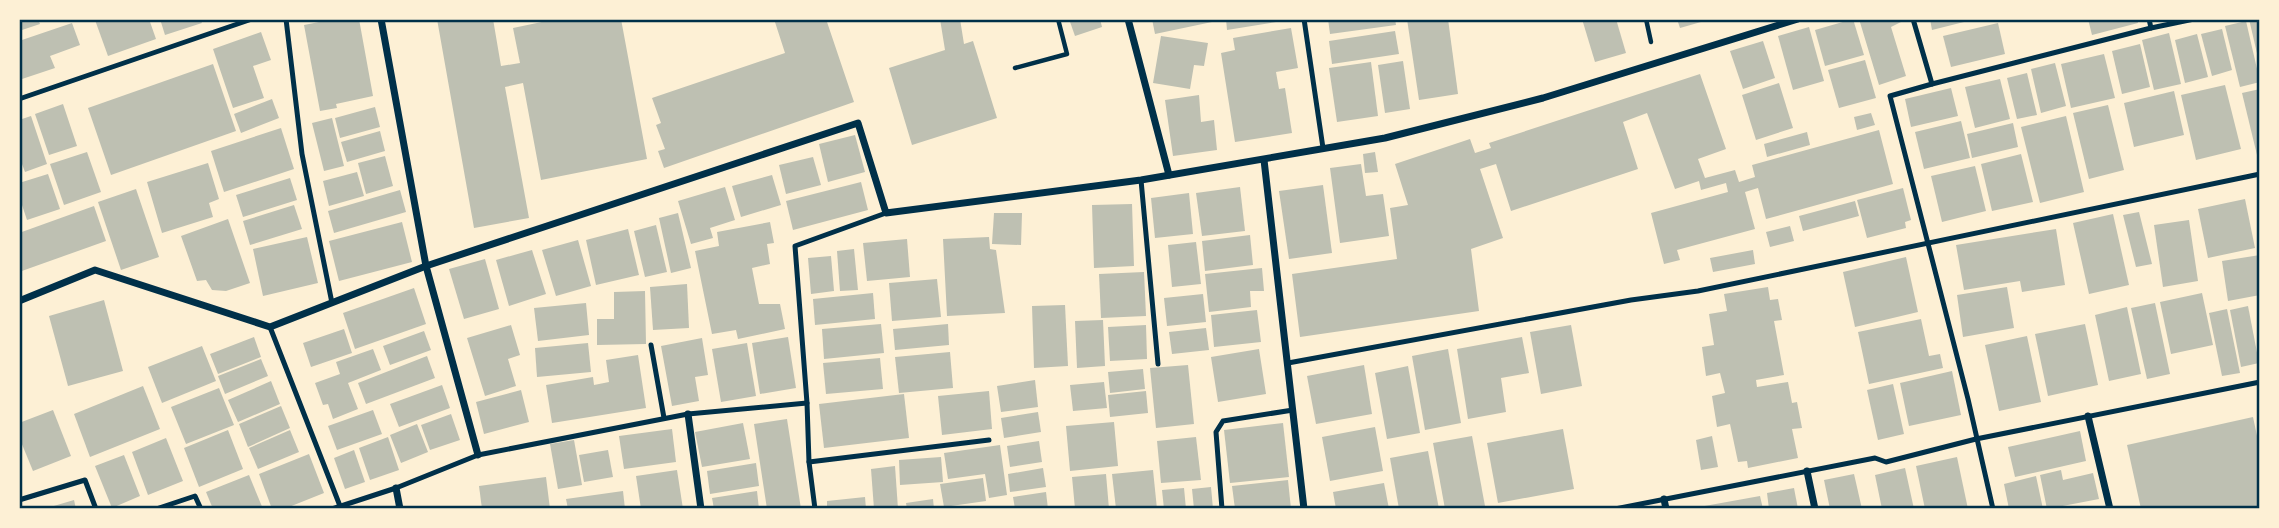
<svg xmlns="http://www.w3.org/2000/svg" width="2279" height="528" font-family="Jost,sans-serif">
<rect width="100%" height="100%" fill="#fdf0d5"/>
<!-- building -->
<g fill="#bec0b2">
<polygon points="19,19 38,19 40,24 19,31"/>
<polygon points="149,19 156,39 108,56 95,20"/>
<polygon points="160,19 200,19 202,23 165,35"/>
<polygon points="334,19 359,19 373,96 336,104 337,108 320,111 304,25"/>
<polygon points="437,19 493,19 501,66 520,63 513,28 556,19 621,19 647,159 541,180 523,83 505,87 529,218 474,228"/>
<polygon points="774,19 826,19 854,102 664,168 658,151 665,149 656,125 661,123 652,98 785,53"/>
<polygon points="940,19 960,19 964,44 973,41 997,118 912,145 889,68 945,50"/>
<polygon points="1069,19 1100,19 1102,27 1075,36"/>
<polygon points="1152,19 1211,19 1212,22 1155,34"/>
<polygon points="1226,19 1282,19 1282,21 1227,30"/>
<polygon points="1328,19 1395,19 1396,25 1330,34"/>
<polygon points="1407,19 1448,19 1458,94 1419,100"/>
<polygon points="1582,19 1616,19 1626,53 1595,62"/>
<polygon points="1677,19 1708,19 1708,20 1680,28"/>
<polygon points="1853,19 1864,55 1825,66 1815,30"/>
<polygon points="1859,19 1907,19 1891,27 1906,76 1879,85"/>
<polygon points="1930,19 1972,19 1972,20 1932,30"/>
<polygon points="2088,19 2137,19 2138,23 2092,35"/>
<polygon points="2249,19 2260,19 2260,62 2259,62"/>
<polygon points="2246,21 2260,82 2240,87 2225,26"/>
<polygon points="72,23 80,45 50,56 55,68 19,80 19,41"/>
<polygon points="1998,23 2005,54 1951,67 1943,36"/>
<polygon points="1809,27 1824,81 1793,90 1778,36"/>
<polygon points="1291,28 1298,68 1276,72 1279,89 1285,88 1292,133 1235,142 1221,53 1235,50 1233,38"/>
<polygon points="2222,29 2232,70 2212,76 2201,34"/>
<polygon points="1395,31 1399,54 1332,64 1329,41"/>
<polygon points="261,32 271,60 253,66 264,98 233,108 213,49"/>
<polygon points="2169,33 2181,84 2154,90 2142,40"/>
<polygon points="2197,34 2208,77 2185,83 2175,40"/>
<polygon points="1161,36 1208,43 1204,66 1194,65 1190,89 1153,83"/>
<polygon points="1763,41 1775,78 1743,89 1730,51"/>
<polygon points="2140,44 2150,87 2122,94 2112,51"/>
<polygon points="2104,54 2115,98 2071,108 2061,64"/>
<polygon points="1865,60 1876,98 1839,108 1828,70"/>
<polygon points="1403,61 1410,109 1385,113 1378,65"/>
<polygon points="1371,62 1378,116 1337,122 1329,68"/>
<polygon points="2055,63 2066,106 2041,113 2031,69"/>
<polygon points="213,64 236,131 111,175 88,108"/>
<polygon points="2027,73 2037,115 2017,119 2007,78"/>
<polygon points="1700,74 1726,149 1698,159 1705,178 1735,170 1739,182 1755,177 1752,165 1879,130 1893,184 1766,219 1758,188 1745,192 1755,229 1677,250 1680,260 1664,264 1651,213 1728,192 1726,183 1701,190 1699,181 1675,189 1647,113 1623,122 1638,169 1511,211 1496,164 1480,169 1503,238 1471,249 1479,311 1300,337 1292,274 1397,259 1390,208 1408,205 1395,164 1470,139 1475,153 1491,148 1489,143"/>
<polygon points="2000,79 2010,119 1975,128 1965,87"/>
<polygon points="1779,83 1793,128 1756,140 1742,95"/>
<polygon points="2225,85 2241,149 2196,160 2181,95"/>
<polygon points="1951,88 1958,116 1911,127 1905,99"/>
<polygon points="2260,89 2260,154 2257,155 2242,93"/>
<polygon points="2174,91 2184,135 2134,147 2124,103"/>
<polygon points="1199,95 1201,122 1214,120 1217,150 1173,156 1165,100"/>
<polygon points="272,99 279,118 241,133 234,114"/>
<polygon points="63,104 77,146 49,155 35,114"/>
<polygon points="2108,105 2124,170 2089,179 2073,113"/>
<polygon points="375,107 380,127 340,138 335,118"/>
<polygon points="1871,113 1875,125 1857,130 1854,117"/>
<polygon points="31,116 47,164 25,172 19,156 19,120"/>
<polygon points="2066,116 2084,192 2040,203 2021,127"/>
<polygon points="332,118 344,166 324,171 312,123"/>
<polygon points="1961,121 1970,158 1924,169 1915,132"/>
<polygon points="2013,123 2018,147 1972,158 1967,134"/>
<polygon points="281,128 294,169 224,192 211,151"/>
<polygon points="380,131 385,151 347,162 341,142"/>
<polygon points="1807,132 1810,145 1767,157 1764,144"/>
<polygon points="855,135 865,172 828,182 819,144"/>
<polygon points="87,152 101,192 64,205 50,164"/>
<polygon points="1375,152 1378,172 1365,173 1363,154"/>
<polygon points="2021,154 2033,202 1992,211 1981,164"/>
<polygon points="385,156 393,186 366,194 358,163"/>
<polygon points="813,157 821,185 786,194 779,165"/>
<polygon points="208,163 219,199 209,203 213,217 162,233 147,182"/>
<polygon points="1361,164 1366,196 1383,194 1389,236 1340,243 1330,168"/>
<polygon points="1975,166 1986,211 1942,222 1931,176"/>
<polygon points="357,172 364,196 329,206 323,181"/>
<polygon points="48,174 60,209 27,220 19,196 19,183"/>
<polygon points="772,175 781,205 741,217 732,186"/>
<polygon points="290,178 297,200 243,217 236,195"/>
<polygon points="861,182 868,210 793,230 786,201"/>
<polygon points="1323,185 1332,253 1289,259 1279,191"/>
<polygon points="725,187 735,220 710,228 713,238 691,244 678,201"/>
<polygon points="1240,187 1245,231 1202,236 1196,193"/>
<polygon points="1903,188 1911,220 1905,222 1906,228 1867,238 1857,200"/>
<polygon points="136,189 159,257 121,270 98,202"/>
<polygon points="400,190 406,212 334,233 328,211"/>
<polygon points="1189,193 1193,234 1155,238 1151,198"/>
<polygon points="2245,199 2255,248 2208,258 2198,209"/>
<polygon points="1855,201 1859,216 1803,231 1799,216"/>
<polygon points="1132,204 1134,266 1094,268 1092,205"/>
<polygon points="294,205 302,229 250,245 243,221"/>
<polygon points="94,206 106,241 19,272 19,233"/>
<polygon points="2139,212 2152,264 2136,267 2123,215"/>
<polygon points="678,213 691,268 671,273 659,218"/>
<polygon points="994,213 1022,213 1021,245 992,244"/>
<polygon points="2113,214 2129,285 2089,294 2073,223"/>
<polygon points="228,219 250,283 226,291 212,290 206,280 197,281 181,236"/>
<polygon points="2189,220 2198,281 2163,287 2154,225"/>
<polygon points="402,222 412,262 339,281 329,241"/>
<polygon points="770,222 774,243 767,244 770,264 752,268 759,304 780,304 785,329 738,339 736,330 712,334 695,251 719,246 717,232"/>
<polygon points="656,225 667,272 645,277 634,231"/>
<polygon points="1790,226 1794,241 1770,247 1766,232"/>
<polygon points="628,229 639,275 596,285 586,240"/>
<polygon points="2056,229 2065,285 2022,292 2020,281 1964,290 1956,245"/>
<polygon points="1250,235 1253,265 1205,271 1202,241"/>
<polygon points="307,237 318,283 263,296 253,249"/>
<polygon points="989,237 990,249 996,250 1005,313 947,316 943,239"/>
<polygon points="907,239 910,277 867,281 863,243"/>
<polygon points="578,240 591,286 556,296 542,250"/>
<polygon points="1196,242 1201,284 1172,287 1168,245"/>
<polygon points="854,249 858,290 840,291 837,251"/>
<polygon points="532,250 546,294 509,306 496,260"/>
<polygon points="1753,250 1755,264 1713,272 1710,258"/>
<polygon points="2260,255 2260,295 2228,301 2222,261"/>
<polygon points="831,256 834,291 811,294 808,258"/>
<polygon points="1906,257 1918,312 1855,327 1843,272"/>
<polygon points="485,259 499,309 464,319 449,269"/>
<polygon points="1262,268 1264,291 1250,291 1251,307 1209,312 1205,274"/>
<polygon points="1144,272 1146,316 1101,318 1099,274"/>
<polygon points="937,279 941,317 892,321 889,283"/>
<polygon points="687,284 689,328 653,330 650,287"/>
<polygon points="1768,287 1770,300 1778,299 1782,320 1774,321 1784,375 1756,380 1757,387 1788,382 1792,403 1797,402 1802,428 1792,429 1798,458 1748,468 1747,461 1738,462 1730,424 1717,427 1712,396 1725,393 1720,373 1706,376 1702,347 1714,345 1709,314 1727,311 1724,294"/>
<polygon points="2007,287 2014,328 1963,337 1957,295"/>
<polygon points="414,288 426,324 355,349 343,313"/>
<polygon points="645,291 646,344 597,345 597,319 614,319 614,292"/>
<polygon points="873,293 875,319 815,325 813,299"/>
<polygon points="2202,293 2213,345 2171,354 2160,302"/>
<polygon points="1203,294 1206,322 1167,326 1164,298"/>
<polygon points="104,300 123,371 68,386 49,316"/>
<polygon points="586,303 589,335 538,341 534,308"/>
<polygon points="2155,303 2170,374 2147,379 2131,308"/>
<polygon points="1065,305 1068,366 1034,368 1032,306"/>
<polygon points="2248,306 2259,363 2241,367 2230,310"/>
<polygon points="2127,307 2141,374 2109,381 2095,315"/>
<polygon points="2227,309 2240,373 2222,376 2209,313"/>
<polygon points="1257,310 1261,342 1214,347 1211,315"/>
<polygon points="1921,319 1929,356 1940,354 1943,368 1869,384 1858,332"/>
<polygon points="1103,320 1105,366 1077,368 1075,321"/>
<polygon points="881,324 884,353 824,359 822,329"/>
<polygon points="948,324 949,345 895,350 893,329"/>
<polygon points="2085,324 2098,385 2048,396 2035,334"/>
<polygon points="511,325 520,355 508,359 516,386 485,396 467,338"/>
<polygon points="1146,325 1147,359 1110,361 1108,327"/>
<polygon points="1571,325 1582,386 1541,394 1530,332"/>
<polygon points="1206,328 1209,350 1172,354 1169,332"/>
<polygon points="344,329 352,353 311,367 303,343"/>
<polygon points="424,331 431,350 390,365 383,346"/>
<polygon points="2027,336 2041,402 1999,411 1985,345"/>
<polygon points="254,337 261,357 218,374 210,354"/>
<polygon points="788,337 796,388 760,394 752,343"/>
<polygon points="1522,337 1529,373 1501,378 1506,412 1468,419 1457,349"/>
<polygon points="702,338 708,375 695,377 699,401 672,406 661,346"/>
<polygon points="588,343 591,372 537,377 535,348"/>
<polygon points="747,343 756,396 721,402 712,349"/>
<polygon points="202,346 216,381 162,403 148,367"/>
<polygon points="373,349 381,370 348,383 358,409 333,419 328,404 323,405 315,383 340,374 336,362"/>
<polygon points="1259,349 1266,394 1218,402 1211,357"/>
<polygon points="1448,349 1461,423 1425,430 1412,356"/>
<polygon points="950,352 953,388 899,393 895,357"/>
<polygon points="638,355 646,408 552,423 546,385 593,377 594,385 609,382 606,360"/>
<polygon points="427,356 435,378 366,404 358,383"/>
<polygon points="880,358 883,389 826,394 823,363"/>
<polygon points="261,359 268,376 225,394 218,376"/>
<polygon points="1188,365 1194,424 1156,428 1150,368"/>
<polygon points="1364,365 1372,414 1316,424 1307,376"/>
<polygon points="1408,366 1420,433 1387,439 1375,373"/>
<polygon points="1143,369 1145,389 1110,393 1108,372"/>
<polygon points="1952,371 1961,415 1909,426 1900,383"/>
<polygon points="1035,380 1038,407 1001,412 997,386"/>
<polygon points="271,381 280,404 238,422 228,400"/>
<polygon points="1104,382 1107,408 1073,411 1070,385"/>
<polygon points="1893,384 1904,434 1878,440 1867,390"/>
<polygon points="442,385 450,408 399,427 390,404"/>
<polygon points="143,386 160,429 90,457 74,414"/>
<polygon points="219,388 234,425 186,444 171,407"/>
<polygon points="521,390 529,422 484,434 476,402"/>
<polygon points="989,391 992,429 942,435 938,396"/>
<polygon points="1146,391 1148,413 1110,417 1108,395"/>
<polygon points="904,394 909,438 824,448 819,404"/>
<polygon points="281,406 290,428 248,447 239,424"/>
<polygon points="53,410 71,456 33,471 19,437 19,423"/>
<polygon points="373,410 382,434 337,450 328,426"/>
<polygon points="1038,412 1041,432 1004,438 1001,418"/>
<polygon points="451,414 460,440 430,450 421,425"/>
<polygon points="2253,417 2260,450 2260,509 2141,509 2127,445"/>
<polygon points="787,419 801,509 767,509 754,424"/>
<polygon points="1114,422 1118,466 1070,471 1066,426"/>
<polygon points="743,423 750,459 702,467 695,432"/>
<polygon points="1283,423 1289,477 1230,483 1224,430"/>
<polygon points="417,424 428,452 401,463 390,435"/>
<polygon points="1375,427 1383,471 1330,481 1322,437"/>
<polygon points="672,429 676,462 624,469 619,436"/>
<polygon points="1563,429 1574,489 1498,503 1487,443"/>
<polygon points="228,430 243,469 199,487 184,448"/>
<polygon points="290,430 299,452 258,469 249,448"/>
<polygon points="2080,431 2086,461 2015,477 2008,447"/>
<polygon points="1472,436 1485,506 1445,509 1433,443"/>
<polygon points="1712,436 1718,467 1701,470 1696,440"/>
<polygon points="388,437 399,470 370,480 359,448"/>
<polygon points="1196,437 1201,480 1161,483 1157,441"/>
<polygon points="166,438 183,481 148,495 132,452"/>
<polygon points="574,440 582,485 558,489 550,444"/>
<polygon points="1039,441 1042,462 1010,467 1007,446"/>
<polygon points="1000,445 1007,495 989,498 985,474 948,479 944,453"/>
<polygon points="354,450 365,482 345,489 334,458"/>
<polygon points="608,450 613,477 584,482 579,455"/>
<polygon points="1428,451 1439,509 1399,509 1390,458"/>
<polygon points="309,454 324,493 284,509 272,509 259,474"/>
<polygon points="124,455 140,496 112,508 95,466"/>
<polygon points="941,457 943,482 900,485 899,460"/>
<polygon points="1957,457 1968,509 1925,509 1916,466"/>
<polygon points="756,463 759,486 710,494 707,471"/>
<polygon points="895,466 898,509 874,509 871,469"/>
<polygon points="1043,468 1046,487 1010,492 1008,474"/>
<polygon points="1905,468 1914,509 1882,509 1875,475"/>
<polygon points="677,470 683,509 641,509 636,476"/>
<polygon points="1153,470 1157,509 1116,509 1112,474"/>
<polygon points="2061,470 2063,480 2093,473 2099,499 2047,509 2040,475"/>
<polygon points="1106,474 1109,509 1075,509 1072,477"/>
<polygon points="1854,474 1862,509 1830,509 1824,480"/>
<polygon points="249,475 263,509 213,509 206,492"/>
<polygon points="2036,476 2043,509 2009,509 2004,484"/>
<polygon points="546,477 550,509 482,509 479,486"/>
<polygon points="983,478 986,501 944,507 940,484"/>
<polygon points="1288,480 1291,509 1235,509 1232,486"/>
<polygon points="1384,483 1389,509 1336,509 1333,492"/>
<polygon points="1211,487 1213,509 1194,509 1192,489"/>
<polygon points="1184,488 1186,509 1164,509 1162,490"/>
<polygon points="1794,488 1798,509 1769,509 1767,493"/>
<polygon points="623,491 625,509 568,509 566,499"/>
<polygon points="757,491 759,509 714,509 712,498"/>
<polygon points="1046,492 1048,509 1015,509 1013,497"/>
<polygon points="1760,496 1763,509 1699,509 1699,507"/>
<polygon points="865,497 866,509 827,509 827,501"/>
<polygon points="933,499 934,509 907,509 906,503"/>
<polygon points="74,500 76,509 47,509 47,508"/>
</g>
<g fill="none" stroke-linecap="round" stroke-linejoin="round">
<!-- path -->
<g stroke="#003049" stroke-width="4.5">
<polyline points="1646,19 1651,42"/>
<polyline points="1015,68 1067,54 1058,19"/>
</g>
<!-- service -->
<g stroke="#003049" stroke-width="5">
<polyline points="286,19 302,154 332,303"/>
<polyline points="1304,19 1323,148"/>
<polyline points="1913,19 1932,84 1890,96 1968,399 1993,509"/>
<polyline points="2149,19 2151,28 2194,19"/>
<polyline points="1932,84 2151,28"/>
<polyline points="19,99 252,19"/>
<polyline points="1141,180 1158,364"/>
<polyline points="270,327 340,506"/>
<polyline points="651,345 664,418"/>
<polyline points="1288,363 1631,300 1698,291 2260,174"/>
<polyline points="809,462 989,440"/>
<polyline points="19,500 85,480 96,509"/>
<polyline points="156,509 195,496 201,509"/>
<polyline points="332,509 396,488 478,455 688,414 807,403"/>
<polyline points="815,509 809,462 807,403 795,246 886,213"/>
<polyline points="1222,509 1216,432 1223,421 1293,410"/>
<polyline points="1615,509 1875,458 1886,462 1976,439 2260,382"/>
</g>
<!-- minor -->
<g stroke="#003049" stroke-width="7">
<polyline points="381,19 426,266 478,455"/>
<polyline points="1128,19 1169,175"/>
<polyline points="1264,160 1304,509"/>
<polyline points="19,301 95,270 270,327 426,266 858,123 886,213 1141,180 1385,138 1543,98 1798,19"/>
<polyline points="688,414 701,509"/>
<polyline points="2088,416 2110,509"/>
<polyline points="1807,471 1815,509"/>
<polyline points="396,488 400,509"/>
<polyline points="1664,499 1666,509"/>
</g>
</g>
<!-- border -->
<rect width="2279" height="528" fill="none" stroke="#fdf0d5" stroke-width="42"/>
<rect x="21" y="21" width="2237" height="486" fill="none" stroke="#003049" stroke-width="2.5"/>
</svg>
